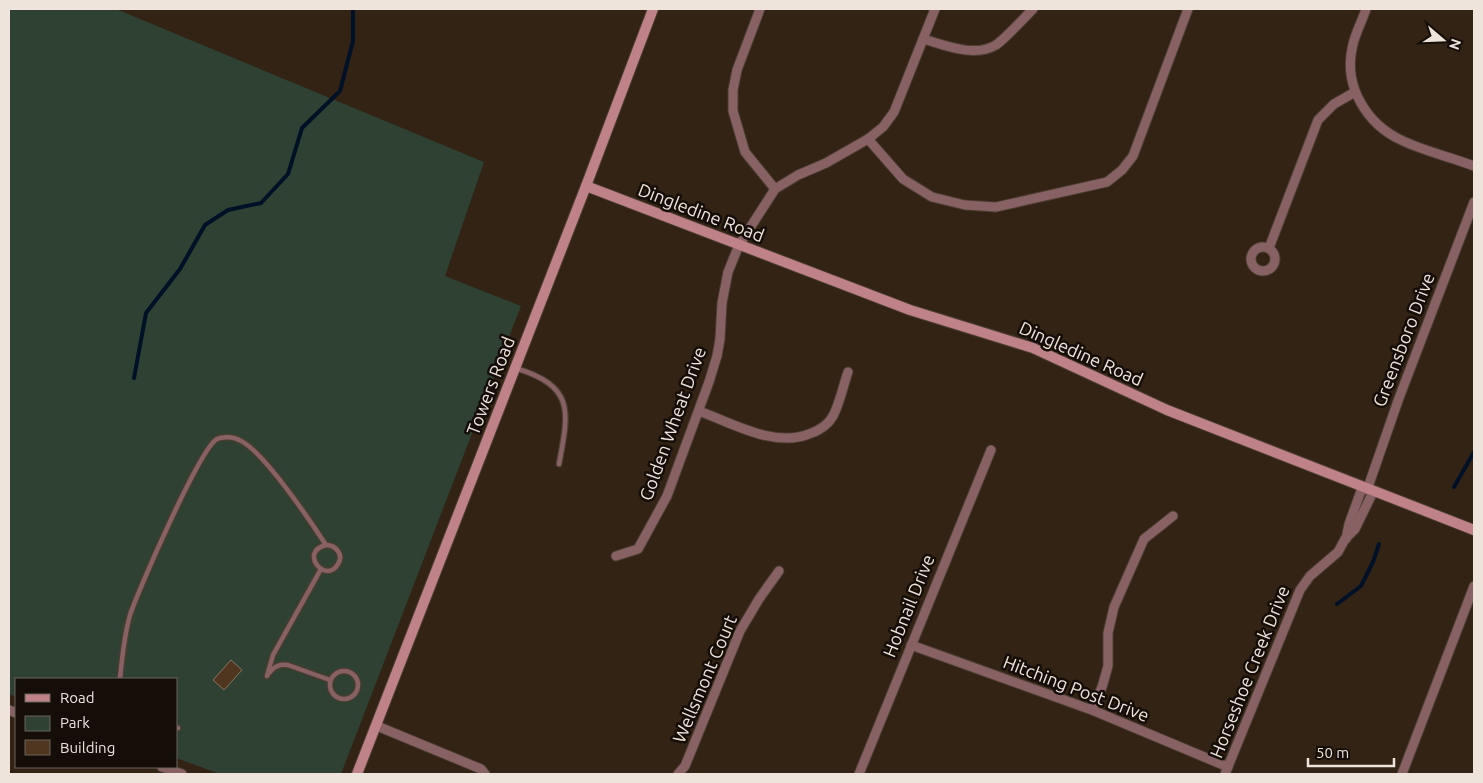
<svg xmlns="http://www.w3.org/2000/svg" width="1483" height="783" font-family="Ubuntu,sans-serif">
<rect width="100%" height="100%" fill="#322315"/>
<!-- green -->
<polygon fill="#2e4132" points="9,9 116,9 484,162 445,276 521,306 341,774 220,774 176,758 176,679 16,679 16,697 9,694"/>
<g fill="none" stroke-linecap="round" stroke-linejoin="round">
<!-- stream -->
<g stroke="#001026" stroke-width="4">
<polyline points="134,378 146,313 180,269 205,225 228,210 261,203 288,174 302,128 340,91 353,41 353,9"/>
<polyline points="1454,487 1474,452"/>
<polyline points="1337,604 1361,586 1373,562 1379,544"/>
</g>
</g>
<!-- building -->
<polygon fill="#50361f" stroke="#877465" points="231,660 242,670 224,690 213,680"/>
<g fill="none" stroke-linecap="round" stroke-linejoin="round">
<defs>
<g id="lane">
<path d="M515,368c60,18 54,43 44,96"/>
<circle cx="344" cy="685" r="14"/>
<path d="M269,673c6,-7 10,-9 19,-8l42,15"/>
<polyline points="267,676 273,655 321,569"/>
<path d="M120,679c2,-21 4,-43 10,-64 8,-24 70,-167 87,-176 6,-3 17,-2 22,1 23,9 72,82 87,105 10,0 18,10 12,19 -12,21 -40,-12 -12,-19"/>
<polyline points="176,728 178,728"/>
</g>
<g id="street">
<polyline points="760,9 737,70 733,90 733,111 745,152 775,189"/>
<path d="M1366,9c-4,13 -12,26 -14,40 -8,38 15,75 49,91 23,11 49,17 73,26"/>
<path d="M923,39c22,6 51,19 73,6 11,-8 27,-26 37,-36"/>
<polyline points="868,139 903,179 932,197 965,205 996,207 1107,182 1122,170 1133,156 1188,9"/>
<circle cx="1263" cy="259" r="12"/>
<polyline points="1269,248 1318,120 1334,104 1355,92"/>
<path d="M699,411c33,12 75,37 110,23 9,-3 19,-9 24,-18 7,-13 10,-30 15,-44"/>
<polyline points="1367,490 1399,398 1474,202"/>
<polyline points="1346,539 1349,524 1362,488"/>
<polyline points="616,556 638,549 667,496 709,382 717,356 720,339 722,303 728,272 739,245 775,189 798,175 826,163 868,139 883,127 894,112 935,9"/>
<polyline points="911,645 1092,710 1228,767"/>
<polyline points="9,710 16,713"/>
<polyline points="1092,710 1102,687 1108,666 1108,633 1114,607 1144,539 1173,516"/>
<polyline points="377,726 481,769 485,774"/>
<polyline points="162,767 182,774"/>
<polyline points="678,774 685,766 740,631 759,599 779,571"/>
<polyline points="859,774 991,450"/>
<polyline points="1225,774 1300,590 1310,576 1338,552 1345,539 1355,529 1373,492"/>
<polyline points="1402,774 1474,586"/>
</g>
<g id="secondary">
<polyline points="586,186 910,310 1033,348 1167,410 1474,530"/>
<polyline points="357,774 586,186 653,9"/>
</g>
</defs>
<!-- lane casing -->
<use href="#lane" stroke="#4c3e31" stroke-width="7"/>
<!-- street casing -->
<use href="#street" stroke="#4c3e31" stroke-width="11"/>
<!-- secondary casing -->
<use href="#secondary" stroke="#4c3e31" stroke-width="12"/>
<!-- lane -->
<use href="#lane" stroke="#886164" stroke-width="4.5"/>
<!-- street -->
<use href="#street" stroke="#886164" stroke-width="9"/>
<!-- secondary -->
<use href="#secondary" stroke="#bf8288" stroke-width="10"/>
</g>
<g text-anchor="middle" stroke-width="5" stroke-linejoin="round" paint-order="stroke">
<!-- street labels -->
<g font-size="18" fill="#eee4db" stroke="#150e08">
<text transform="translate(701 213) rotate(21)" y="6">Dingledine Road</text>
<text transform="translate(1404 340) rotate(-69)" y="6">Greensboro Drive</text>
<text transform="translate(1081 354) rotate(24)" y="6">Dingledine Road</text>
<text transform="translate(491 386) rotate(-69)" y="6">Towers Road</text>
<text transform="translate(673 424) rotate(-70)" y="6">Golden Wheat Drive</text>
<text transform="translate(909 606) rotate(-68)" y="6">Hobnail Drive</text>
<text transform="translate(1250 672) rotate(-68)" y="6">Horseshoe Creek Drive</text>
<text transform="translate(705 679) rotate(-67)" y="6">Wellsmont Court</text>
<text transform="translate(1076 689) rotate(21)" y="6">Hitching Post Drive</text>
</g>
</g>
<!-- border -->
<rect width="1483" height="783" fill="none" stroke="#eee4db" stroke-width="20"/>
<!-- legend -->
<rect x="15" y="678" width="162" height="90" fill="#150e08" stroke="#6c645c"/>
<rect x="25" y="694" width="25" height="8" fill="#bf8288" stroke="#6c645c"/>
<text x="60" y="703" font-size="15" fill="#eee4db">Road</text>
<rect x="25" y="716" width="25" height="15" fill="#2e4132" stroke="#6c645c"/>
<text x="60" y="728" font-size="15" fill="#eee4db">Park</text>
<rect x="25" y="740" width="25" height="15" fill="#50361f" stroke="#6c645c"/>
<text x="60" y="753" font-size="15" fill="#eee4db">Building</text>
<!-- north arrow -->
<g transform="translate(1443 40) rotate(109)" stroke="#150e08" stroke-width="4" paint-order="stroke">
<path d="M0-4L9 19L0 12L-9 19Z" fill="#eee4db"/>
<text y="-8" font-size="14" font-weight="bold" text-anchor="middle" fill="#eee4db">N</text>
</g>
<!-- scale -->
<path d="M1308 758v8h86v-8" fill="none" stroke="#eee4db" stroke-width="2.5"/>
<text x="1316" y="758" font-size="15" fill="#eee4db" stroke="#150e08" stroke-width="4" paint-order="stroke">50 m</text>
</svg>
